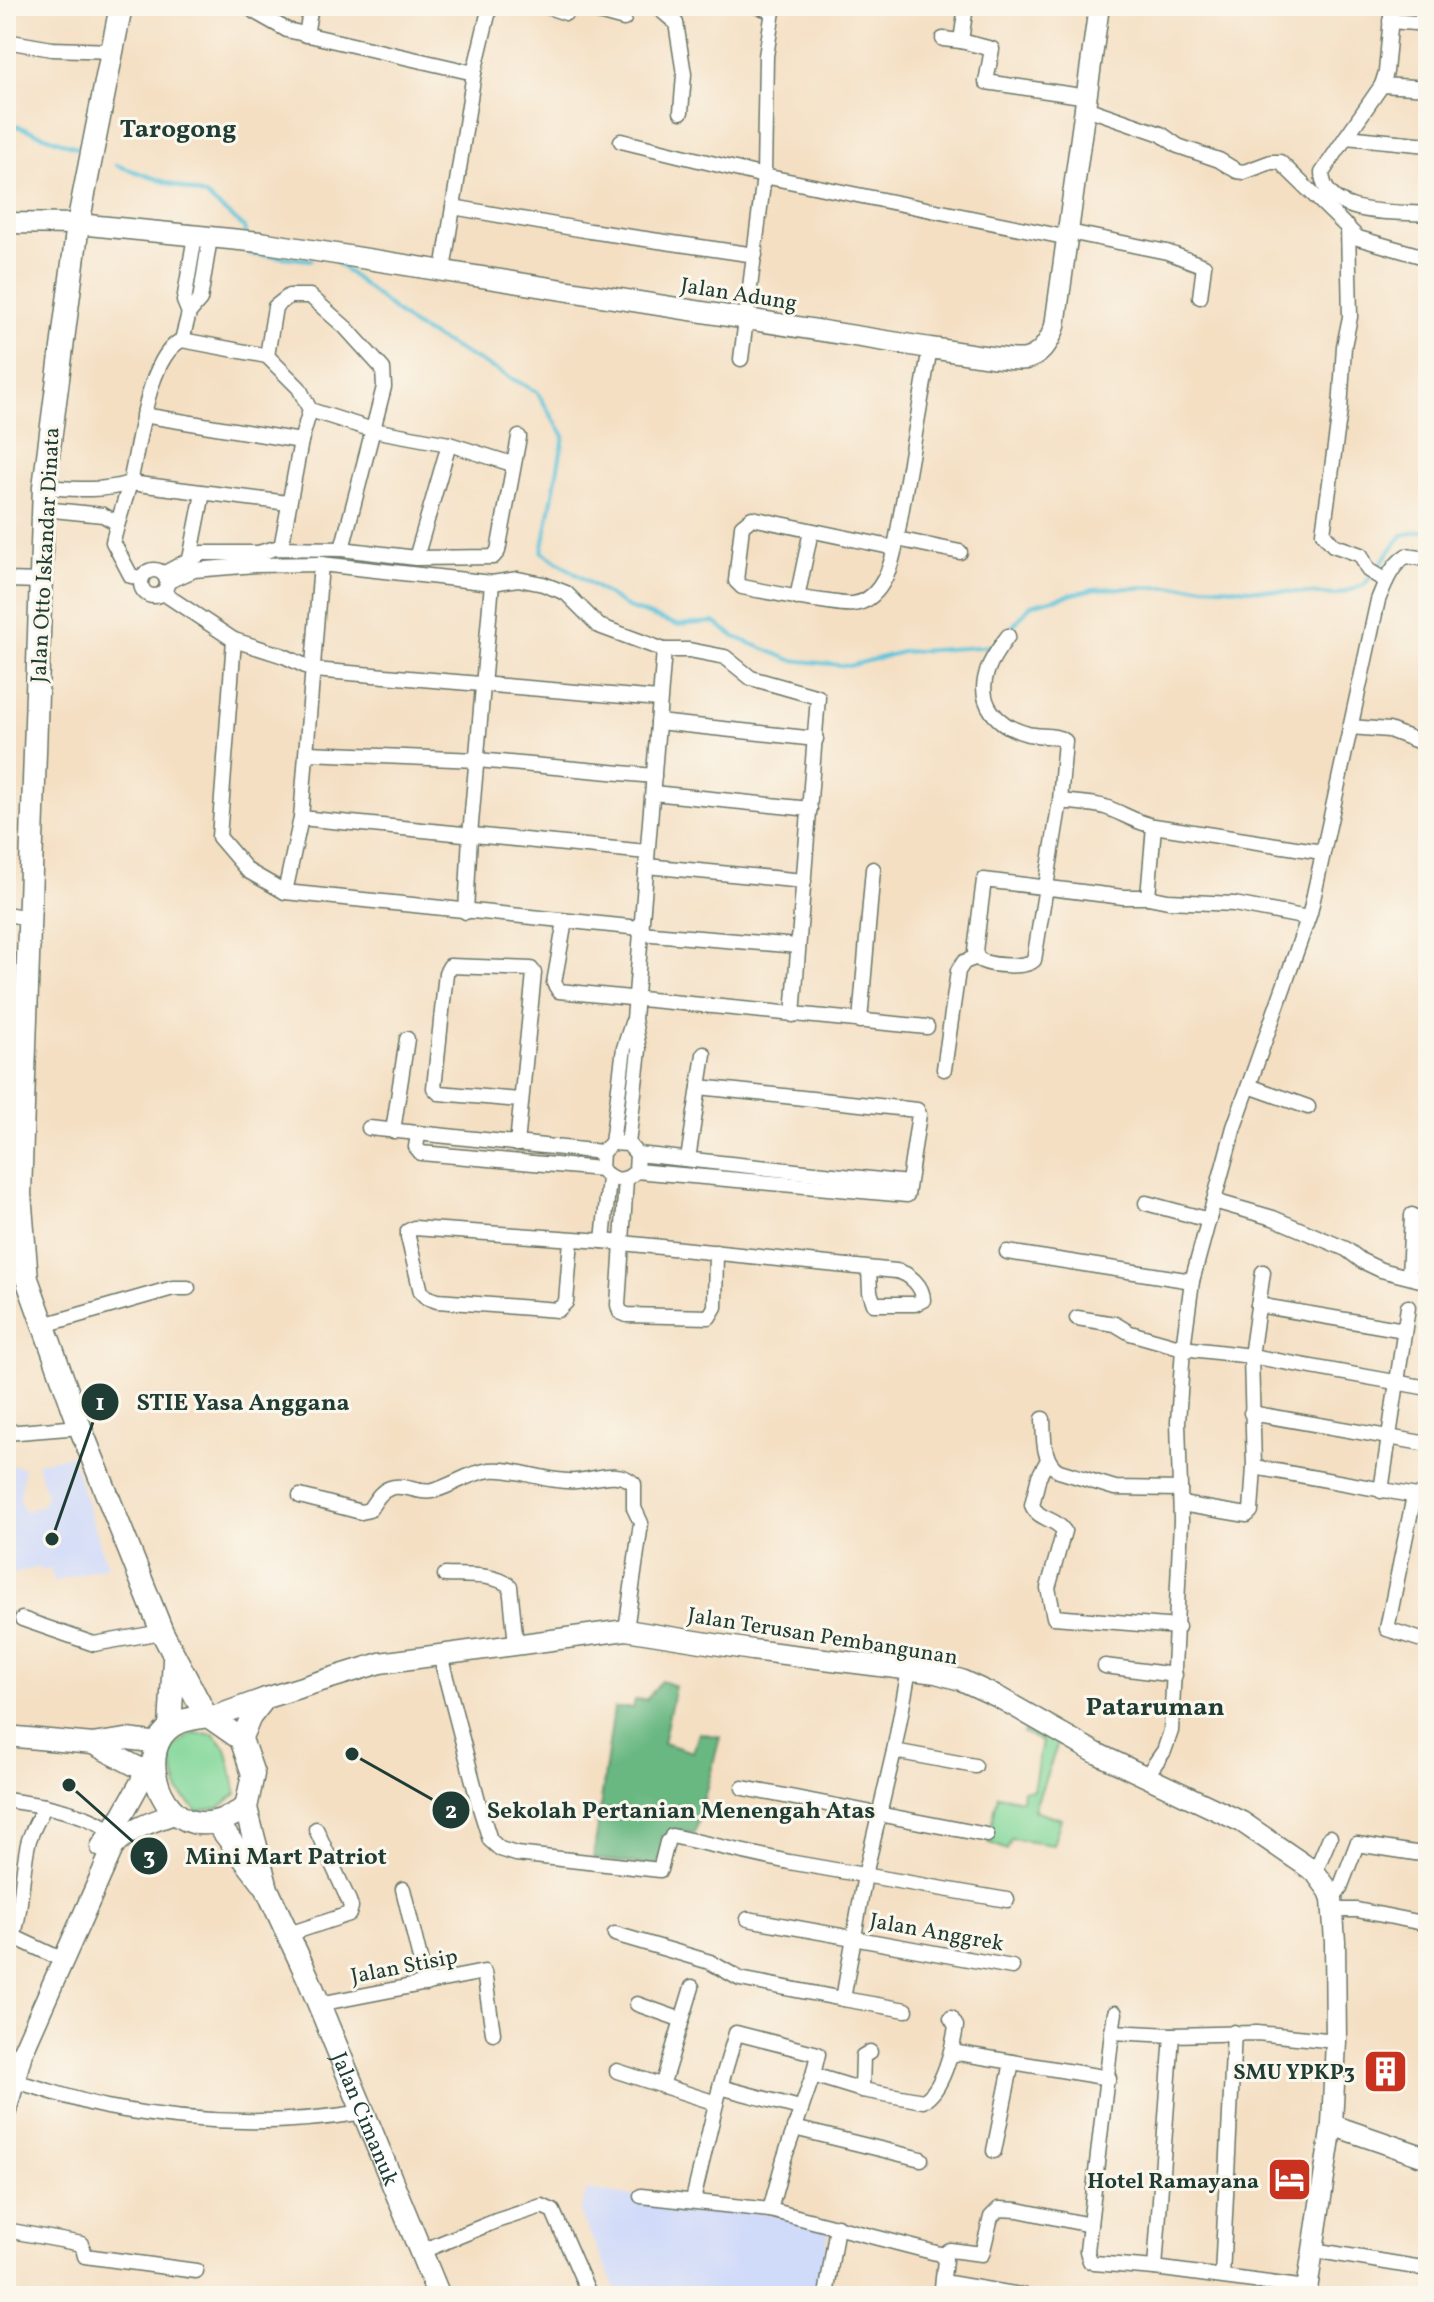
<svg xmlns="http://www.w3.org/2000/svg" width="1434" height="2302" font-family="Vollkorn,serif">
<rect width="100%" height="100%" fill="#fbf7ec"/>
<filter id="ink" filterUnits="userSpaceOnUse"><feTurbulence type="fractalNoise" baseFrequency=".0125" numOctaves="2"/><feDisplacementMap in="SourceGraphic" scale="16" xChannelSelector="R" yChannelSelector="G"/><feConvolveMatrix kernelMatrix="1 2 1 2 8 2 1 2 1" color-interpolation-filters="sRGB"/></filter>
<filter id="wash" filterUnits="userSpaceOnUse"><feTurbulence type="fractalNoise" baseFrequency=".006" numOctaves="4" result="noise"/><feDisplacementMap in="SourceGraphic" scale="32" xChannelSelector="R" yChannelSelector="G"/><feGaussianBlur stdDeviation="1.8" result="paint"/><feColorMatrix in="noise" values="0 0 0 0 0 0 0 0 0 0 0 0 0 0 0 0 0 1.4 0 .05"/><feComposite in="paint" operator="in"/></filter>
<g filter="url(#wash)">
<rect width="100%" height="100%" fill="#f4dfc3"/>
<!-- built -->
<g fill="#d0daf9">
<polygon points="71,1455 107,1566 55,1582 50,1569 41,1571 40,1566 6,1577 6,1464 24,1468 20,1500 25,1512 42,1505 46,1495 37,1463"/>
<polygon points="587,2190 808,2220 829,2231 819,2296 619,2296 580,2213"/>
</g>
<!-- green -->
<g fill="#82d79a" stroke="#508a67" stroke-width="2">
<polygon points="1032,1721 1058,1743 1034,1810 1061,1819 1053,1845 1011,1839 1007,1850 988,1842 998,1795 1022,1800 1023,1790 1033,1790 1042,1741 1023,1733"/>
<polygon points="193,1733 213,1734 226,1748 237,1794 218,1808 197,1811 179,1792 169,1753 176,1746"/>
</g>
<!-- forest -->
<polygon fill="#69b882" stroke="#447a5b" stroke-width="2" points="661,1681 675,1686 663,1743 693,1752 699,1733 720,1737 695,1833 670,1830 657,1866 593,1859 614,1708 633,1708 635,1700 647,1699"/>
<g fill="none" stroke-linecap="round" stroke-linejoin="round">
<!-- stream -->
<g stroke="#5bc2d9" stroke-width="4">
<polyline points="6,122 81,149"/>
<polyline points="116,165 206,196 244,227 245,232"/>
<polyline points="248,249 250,254 311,260"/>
<polyline points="336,262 412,325 537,392 564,436 542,552 628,608 677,625 714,622 735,637 791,660 849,666 902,652 995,646"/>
<polyline points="1006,634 1031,605 1093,589 1206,586 1336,595 1364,585 1402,535 1428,530"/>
</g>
</g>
</g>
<g filter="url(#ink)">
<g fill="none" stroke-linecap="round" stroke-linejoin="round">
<defs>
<g id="street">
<polyline points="248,6 255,12 287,30 474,73"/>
<polyline points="545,6 566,13 572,6"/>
<polyline points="576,6 624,19"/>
<polyline points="656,6 676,23 684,74 681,112"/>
<polyline points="966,6 961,41 992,49 986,82 1088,97"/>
<polyline points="1392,6 1386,72 1382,85 1428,88"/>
<polyline points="1390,21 1428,24"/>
<polyline points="306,35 311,6"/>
<polyline points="943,39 961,41"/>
<polyline points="6,41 52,49 113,51"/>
<polyline points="1382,85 1346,137 1428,145"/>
<polyline points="1086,108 1161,134 1178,146 1219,160 1237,171 1244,172 1271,162 1280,162 1358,238 1428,258"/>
<path d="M1346,137l-24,36c2,45 74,38 106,41"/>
<polyline points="621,141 764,176 1069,238"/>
<polyline points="453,207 590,231 755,255"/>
<polyline points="1348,227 1350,317 1344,346 1340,410 1323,533 1333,545 1361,555 1368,570 1386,581"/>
<polyline points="1069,232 1167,252 1204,266 1200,297"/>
<polyline points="443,271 474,73 490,6"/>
<polyline points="189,313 184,301 195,236"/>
<polyline points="182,340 267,356 275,307 289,296 310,296 346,328 383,369 384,387 342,549"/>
<polyline points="267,356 299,388 310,410 301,441 281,548"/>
<polyline points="741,359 764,176 766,56 773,11 756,6"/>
<polyline points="310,410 373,430 449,444 512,464"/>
<polyline points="143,415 301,441"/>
<path d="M44,487c30,2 57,5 86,-4l158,20"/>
<polyline points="43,509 103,515 117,523"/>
<polyline points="897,539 960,552"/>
<path d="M895,548c-5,22 -15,53 -42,56 -10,1 -22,-2 -31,-3 -27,-3 -53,-9 -80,-14l-6,-6 6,-55 10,-8 143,30 35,-200"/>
<polyline points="416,558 449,444"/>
<polyline points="190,559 203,493"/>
<polyline points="321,564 301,818 285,892 640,928"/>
<circle cx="154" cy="583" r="13"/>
<polyline points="163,574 202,553 258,553 276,548 342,549 416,558 493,557 498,551 519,437"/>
<path d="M141,578l-10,-2 -18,-34c4,-20 12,-39 17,-60 9,-34 17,-126 52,-142l7,-27 11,-13 10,-62"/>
<polyline points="6,580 41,581"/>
<polyline points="167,582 194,570 255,565 321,564 492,583 518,579 543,584 566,593 599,626 664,650 634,1019 639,1050 628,1144"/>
<polyline points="163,593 234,640 284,656 314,670 659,699"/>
<polyline points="797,598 811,531"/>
<path d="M1008,636c-7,10 -16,21 -20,33 -13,34 9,57 40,65 13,3 27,0 37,7l-5,60"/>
<polyline points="234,640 219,837 248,871 285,892"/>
<polyline points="664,650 689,650 725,657 751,678 818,697 793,1015"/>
<polyline points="658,722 816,739"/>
<polyline points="1350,727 1389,730 1428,745"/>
<polyline points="308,753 477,760 654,776"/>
<polyline points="653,793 810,809"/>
<polyline points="301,818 647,852"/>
<path d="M1154,826l-6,71h-25l-139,-17 -9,71c2,5 1,7 7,10 11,5 44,7 52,-1l26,-159c16,2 31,2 45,6 18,6 29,15 49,19l168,26"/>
<polyline points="646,866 804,881"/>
<polyline points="1148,897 1168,901 1234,904 1308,918"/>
<polyline points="466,912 470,835 492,583"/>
<polyline points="6,914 29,918"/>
<polyline points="565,921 554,983 559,991 927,1027"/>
<polyline points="640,933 798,946"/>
<polyline points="860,1021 873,869"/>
<polyline points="6,1069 23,1074"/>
<polyline points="944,1069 958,971 964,962 977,957"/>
<polyline points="1249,1086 1308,1107"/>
<polyline points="369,1128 602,1152"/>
<polyline points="393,1131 407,1039"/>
<polyline points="418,1135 416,1147 421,1153 601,1169"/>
<polyline points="612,1143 624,1048 632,1023"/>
<polyline points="517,1144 534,973 531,969 450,966 446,973 434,1088 439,1093 520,1100"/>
<polyline points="637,1154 908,1183"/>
<polyline points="688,1159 704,1054"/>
<path d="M636,1171l1,-17 -9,-10 -16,-1 -10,9 -1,17c11,12 23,15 35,2l271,24 12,-81 -2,-4 -218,-23"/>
<polyline points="626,1179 618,1305 620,1312 627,1315 709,1317 715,1307 716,1252"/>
<polyline points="1214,1201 1273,1218 1346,1249 1362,1261 1381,1270 1428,1282"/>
<polyline points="1146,1203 1209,1220"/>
<path d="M571,1240l-5,62 -8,8 -121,-9 -11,-4 -5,-5 -13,-55v-6l6,-3 189,13 293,30c13,2 27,15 27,29l-8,4h-41l-4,-12 -1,-23"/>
<polyline points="603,1241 609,1178"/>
<polyline points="1007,1252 1192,1281"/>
<polyline points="1409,1276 1412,1215"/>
<polyline points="1258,1305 1404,1330"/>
<polyline points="1077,1318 1115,1324 1130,1333 1183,1348 1251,1356 1428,1388"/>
<polyline points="44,1325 173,1288 188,1288"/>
<polyline points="1251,1413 1428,1444"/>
<path d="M1043,1419c1,17 -1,43 16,52l56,17 65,1"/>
<polyline points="6,1433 80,1427"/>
<path d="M1048,1460l-9,16 -7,29c6,15 24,13 32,26l-16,57 6,29 124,10"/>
<polyline points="1254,1467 1428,1498"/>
<polyline points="1381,1491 1408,1307"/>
<path d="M300,1496l61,16 8,-2c6,-8 10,-18 21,-22 13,-5 28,6 42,3 21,-5 35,-18 58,-21 24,-3 57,13 86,11 18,-1 42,-13 58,3v24l7,15 -15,107"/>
<polyline points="1414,1496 1387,1629 1428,1642"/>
<polyline points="1181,1504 1247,1515 1251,1511 1254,1467 1251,1356 1263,1272"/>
<path d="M445,1575c20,1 49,-2 65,11l6,58"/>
<polyline points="22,1619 94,1644 162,1632"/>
<polyline points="440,1655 480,1808 490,1840 500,1849 516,1854 660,1870 667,1842"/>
<polyline points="1105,1666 1175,1675"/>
<polyline points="894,1751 975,1766"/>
<path d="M1145,1778l19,-27 7,-20 10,-210 -3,-99 5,-74 9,-67 42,-154 76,-214 68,-313c7,-17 13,-34 28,-44l22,3"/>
<polyline points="743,1788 987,1835"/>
<polyline points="6,1800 45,1806"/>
<polyline points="672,1836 789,1862 1007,1900"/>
<polyline points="1315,1872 1330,1837"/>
<polyline points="403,1889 426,1984"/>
<polyline points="1332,1899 1340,1888 1357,1844 1428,1855"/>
<polyline points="1333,1910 1357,1910 1428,1924"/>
<polyline points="748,1919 1012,1967"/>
<polyline points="289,1934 349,1914 351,1907 349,1901 316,1829"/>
<polyline points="615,1934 710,1962 740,1979 843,1999 865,1875 894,1751 909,1670"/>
<polyline points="14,1937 63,1960"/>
<path d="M6,1949c16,-14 15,-84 23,-109 4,-12 10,-23 16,-34 24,6 57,13 73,32"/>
<polyline points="843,1999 906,2010"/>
<polyline points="319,2004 484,1972 493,2033"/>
<polyline points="637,2004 682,2020"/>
<polyline points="1112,2032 1115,2013"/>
<polyline points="952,2055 958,2053 1109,2078"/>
<polyline points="617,2071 716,2103"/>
<path d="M6,2079c34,8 67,21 101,28 84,16 173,19 257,5"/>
<polyline points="662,2086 692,1987"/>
<polyline points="720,2087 736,2033 818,2054 813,2075"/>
<polyline points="862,2090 863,2056 870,2052"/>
<polyline points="794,2128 921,2159"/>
<polyline points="994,2151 1012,2062"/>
<polyline points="641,2196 770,2210"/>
<polyline points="693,2200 720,2087 800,2108"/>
<polyline points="6,2230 82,2244 85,2256 196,2271"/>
<polyline points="1313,2250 1428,2269"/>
<polyline points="422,2251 496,2221 542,2206 553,2211 590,2296"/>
<polyline points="943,2255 950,2250 982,2254 991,2217 999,2209 1018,2210 1090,2225"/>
<polyline points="1155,2268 1172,2035"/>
<polyline points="1222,2276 1234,2032"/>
<polyline points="943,2282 1026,2296"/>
<polyline points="1307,2288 1155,2268 1094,2263 1090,2261 1087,2251 1112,2032 1172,2035 1257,2033 1336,2041"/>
<polyline points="826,2296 837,2226"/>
<path d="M941,2296l4,-36 -5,-6 -170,-44 14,-51 29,-84 49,15 61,11c20,-10 30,-54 33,-75l-5,-8"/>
</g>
<g id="secondary">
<path d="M6,223l72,1 182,18 670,106c18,2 83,14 96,11 16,-4 24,-18 29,-33l44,-320"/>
<polyline points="213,1717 266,1698 380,1663 626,1630 752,1650 936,1673 961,1680 998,1697 1096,1753 1242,1822 1315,1872 1329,1891 1332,1899 1335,1942 1336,2041 1332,2125 1306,2296"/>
<polyline points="6,1736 93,1744 127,1739 159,1743"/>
<polyline points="241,1739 251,1717 266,1698"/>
<polyline points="93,1744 153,1775"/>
<polyline points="101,1847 123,1814 156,1754"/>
<path d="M6,2111l16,-58 91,-205c15,-19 38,-26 61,-34"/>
<polyline points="1332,2125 1428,2158"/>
</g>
<g id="primary">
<polyline points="121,6 78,224 44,487 20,1194 27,1279 80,1427 162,1632 206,1716"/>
<polyline points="170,1727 174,1660"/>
<path id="s1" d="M246,1808c-16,9 -33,19 -53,14 -36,-8 -55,-74 -21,-96 10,-7 25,-8 36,-10l33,23 12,35 -7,34 21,81 42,91 130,316"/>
<polyline points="216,1822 262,1882"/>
</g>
</defs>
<!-- street casing -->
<use href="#street" stroke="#6a7666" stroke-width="17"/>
<!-- secondary casing -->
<use href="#secondary" stroke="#6a7666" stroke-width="23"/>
<!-- primary casing -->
<use href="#primary" stroke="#6a7666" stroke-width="25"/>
<!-- street -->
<use href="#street" stroke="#fff" stroke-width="14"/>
<!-- secondary -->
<use href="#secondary" stroke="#fff" stroke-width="20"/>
<!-- primary -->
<use href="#primary" stroke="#fff" stroke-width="22"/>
</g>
</g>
<!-- icons -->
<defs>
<symbol id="building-square" viewBox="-11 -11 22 22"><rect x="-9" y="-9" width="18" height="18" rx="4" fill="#c8321e" stroke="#fbf7ec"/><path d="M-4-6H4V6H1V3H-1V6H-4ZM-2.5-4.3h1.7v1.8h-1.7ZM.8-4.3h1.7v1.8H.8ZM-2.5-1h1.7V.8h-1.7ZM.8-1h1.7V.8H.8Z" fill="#fff"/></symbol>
<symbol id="hotel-square" viewBox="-11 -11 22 22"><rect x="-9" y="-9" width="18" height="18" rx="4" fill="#c8321e" stroke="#fbf7ec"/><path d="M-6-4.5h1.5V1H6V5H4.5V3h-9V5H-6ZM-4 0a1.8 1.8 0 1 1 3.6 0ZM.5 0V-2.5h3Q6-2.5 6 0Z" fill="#fff"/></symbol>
</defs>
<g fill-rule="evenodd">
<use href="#building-square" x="1360" y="2046" width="51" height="51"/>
<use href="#hotel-square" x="1264" y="2154" width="51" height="51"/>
</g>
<g text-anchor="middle" stroke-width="6" stroke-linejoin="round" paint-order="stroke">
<!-- street labels -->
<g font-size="22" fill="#1f3d34" stroke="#fbf7ec">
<text transform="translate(739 293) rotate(9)" y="8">Jalan Adung</text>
<text transform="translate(44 555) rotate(-87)" y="8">Jalan Otto Iskandar Dinata</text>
<text transform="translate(823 1635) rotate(9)" y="8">Jalan Terusan Pembangunan</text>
<text transform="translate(937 1931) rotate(10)" y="8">Jalan Anggrek</text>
<text transform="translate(404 1965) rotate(-11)" y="8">Jalan Stisip</text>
<text dy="8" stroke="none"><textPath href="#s1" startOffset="658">Jalan Cimanuk</textPath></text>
</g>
<!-- poi labels -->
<g font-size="22" font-weight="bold" fill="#1f3d34" stroke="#fbf7ec" text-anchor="end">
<text x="1355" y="2079">SMU YPKP3</text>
<text x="1259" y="2188">Hotel Ramayana</text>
</g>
<!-- quarter labels -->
<g font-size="26" font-weight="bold" fill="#1f3d34" stroke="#fbf7ec">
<text x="178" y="137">Tarogong</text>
<text x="1155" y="1715">Pataruman</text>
</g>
</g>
<!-- callouts -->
<path fill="none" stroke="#1f3d34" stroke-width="3" d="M52 1539L100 1402M352 1754L451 1810M69 1785L149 1856"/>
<g fill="#1f3d34" stroke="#fbf7ec" stroke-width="3">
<circle cx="52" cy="1539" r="8"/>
<circle cx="352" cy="1754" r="8"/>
<circle cx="69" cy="1785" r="8"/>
<circle cx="100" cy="1402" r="20"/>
<circle cx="451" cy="1810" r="20"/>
<circle cx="149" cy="1856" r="20"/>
</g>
<g font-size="24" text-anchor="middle" font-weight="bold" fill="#fff">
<text x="100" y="1410">1</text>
<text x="451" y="1818">2</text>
<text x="149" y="1864">3</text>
</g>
<g font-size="24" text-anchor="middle" font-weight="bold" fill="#1f3d34" stroke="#fbf7ec" stroke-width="6" stroke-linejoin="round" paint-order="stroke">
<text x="243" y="1410">STIE Yasa Anggana</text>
<text x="681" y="1818">Sekolah Pertanian Menengah Atas</text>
<text x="286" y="1864">Mini Mart Patriot</text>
</g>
<!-- margin -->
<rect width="1434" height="2302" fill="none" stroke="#fbf7ec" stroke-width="32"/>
</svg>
